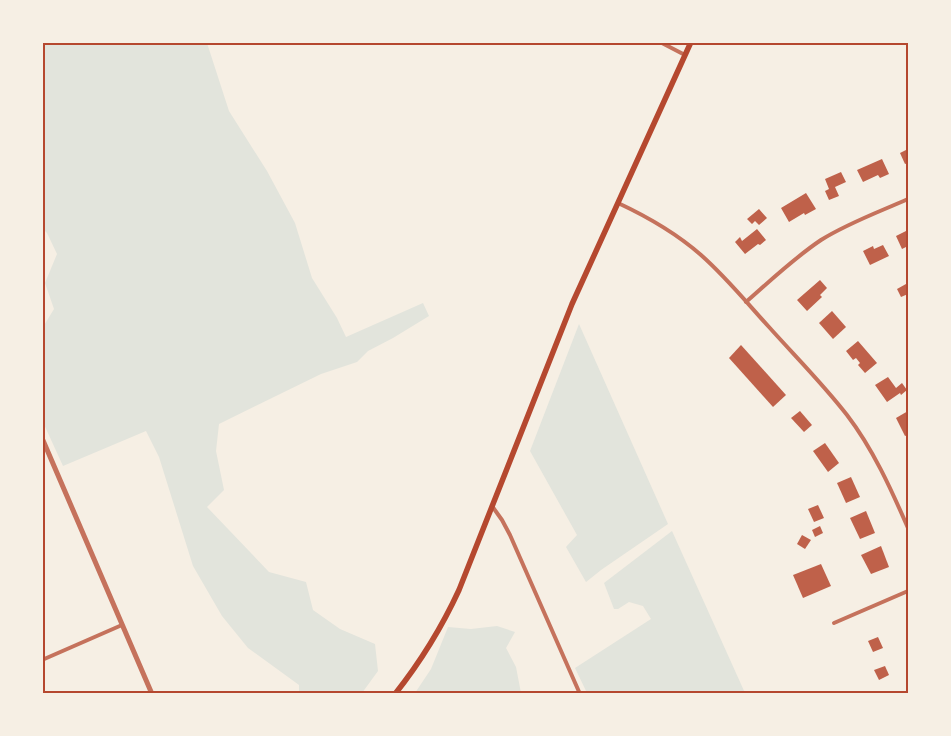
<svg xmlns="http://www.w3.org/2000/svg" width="951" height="736" font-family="Montserrat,sans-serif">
<rect width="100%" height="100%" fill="#f6efe4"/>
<!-- green -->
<g fill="#e2e4dc">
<polygon points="43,42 207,43 229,111 267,171 295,223 312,278 337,318 346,337 423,303 429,316 393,338 368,351 357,362 321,374 219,424 216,451 224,490 207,507 269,572 306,582 313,610 340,629 375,644 378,671 362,693 299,693 299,685 248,648 222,616 193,566 159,457 146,431 63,466 42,420 43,327 54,309 45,283 57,254 47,233 43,229"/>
<polygon points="579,324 668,524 601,570 586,582 566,547 577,535 530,451"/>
<polygon points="672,531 745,693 587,693 575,668 651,619 643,606 629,602 618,609 614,609 604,583"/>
<polygon points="497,626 515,632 506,648 516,667 521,693 415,693 431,669 448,627 471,629"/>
</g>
<!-- building -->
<g fill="#bf614a">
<polygon points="908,149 908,163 905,164 900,153"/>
<polygon points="882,159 889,174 880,178 878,175 863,182 857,170"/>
<polygon points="841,172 846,182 835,187 839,196 829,200 825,191 829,189 825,179"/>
<polygon points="806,193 816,209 805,215 804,213 789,222 781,208"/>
<polygon points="759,209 767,218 759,225 755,221 752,224 747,219"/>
<polygon points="757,229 766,240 760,245 758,244 745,254 735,242 740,237 742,241"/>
<polygon points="908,230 908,246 902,249 896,236"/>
<polygon points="883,245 889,256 870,265 863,251 873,246 874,249"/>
<polygon points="820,280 827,288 820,295 822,297 807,311 797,300"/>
<polygon points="906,284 908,290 908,294 901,297 897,289"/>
<polygon points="832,311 846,327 833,339 819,323"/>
<polygon points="858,341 877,363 865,373 858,365 860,363 856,358 853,360 846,351"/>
<polygon points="741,345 786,395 773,407 729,358"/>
<polygon points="888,377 896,388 902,383 907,390 901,395 900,393 887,402 875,385"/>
<polygon points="800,411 812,425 804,432 791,418"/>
<polygon points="908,411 908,435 905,436 896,418"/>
<polygon points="825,443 839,463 828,472 813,451"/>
<polygon points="851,477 860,497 846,503 837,483"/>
<polygon points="818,505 824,518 814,522 808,509"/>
<polygon points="866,511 875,533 860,539 850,518"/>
<polygon points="820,526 823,533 815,537 812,530"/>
<polygon points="802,535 811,540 805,549 797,544"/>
<polygon points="881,546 889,567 871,574 861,555"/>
<polygon points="821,564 831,586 803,598 793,575"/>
<polygon points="878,637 883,648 873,652 868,641"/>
<polygon points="885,666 889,675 879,680 874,670"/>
</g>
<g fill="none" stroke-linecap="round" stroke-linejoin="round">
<!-- minor -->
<g stroke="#c5725c" stroke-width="4">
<polyline points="660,42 685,55"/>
<path d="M618,203c30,14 58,30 83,52 25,22 46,48 68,72 26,29 54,57 78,88 26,34 44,74 61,113"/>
<path d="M746,302c24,-21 48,-44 75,-62 27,-17 58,-28 87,-41"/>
<polyline points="492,506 502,520 510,535 580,694"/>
<polyline points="834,623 908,591"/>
<polyline points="42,660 122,625"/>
</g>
<!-- tertiary -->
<polyline stroke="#c5725c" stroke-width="5" points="42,438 152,694"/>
<!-- secondary -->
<path stroke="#b5482f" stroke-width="5.5" d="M395,694c27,-34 46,-65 64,-104l113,-286 119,-262"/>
</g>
<!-- border -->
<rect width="951" height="736" fill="none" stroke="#f6efe4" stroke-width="88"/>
<rect x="44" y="44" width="863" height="648" fill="none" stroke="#b5482f" stroke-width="2"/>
</svg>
